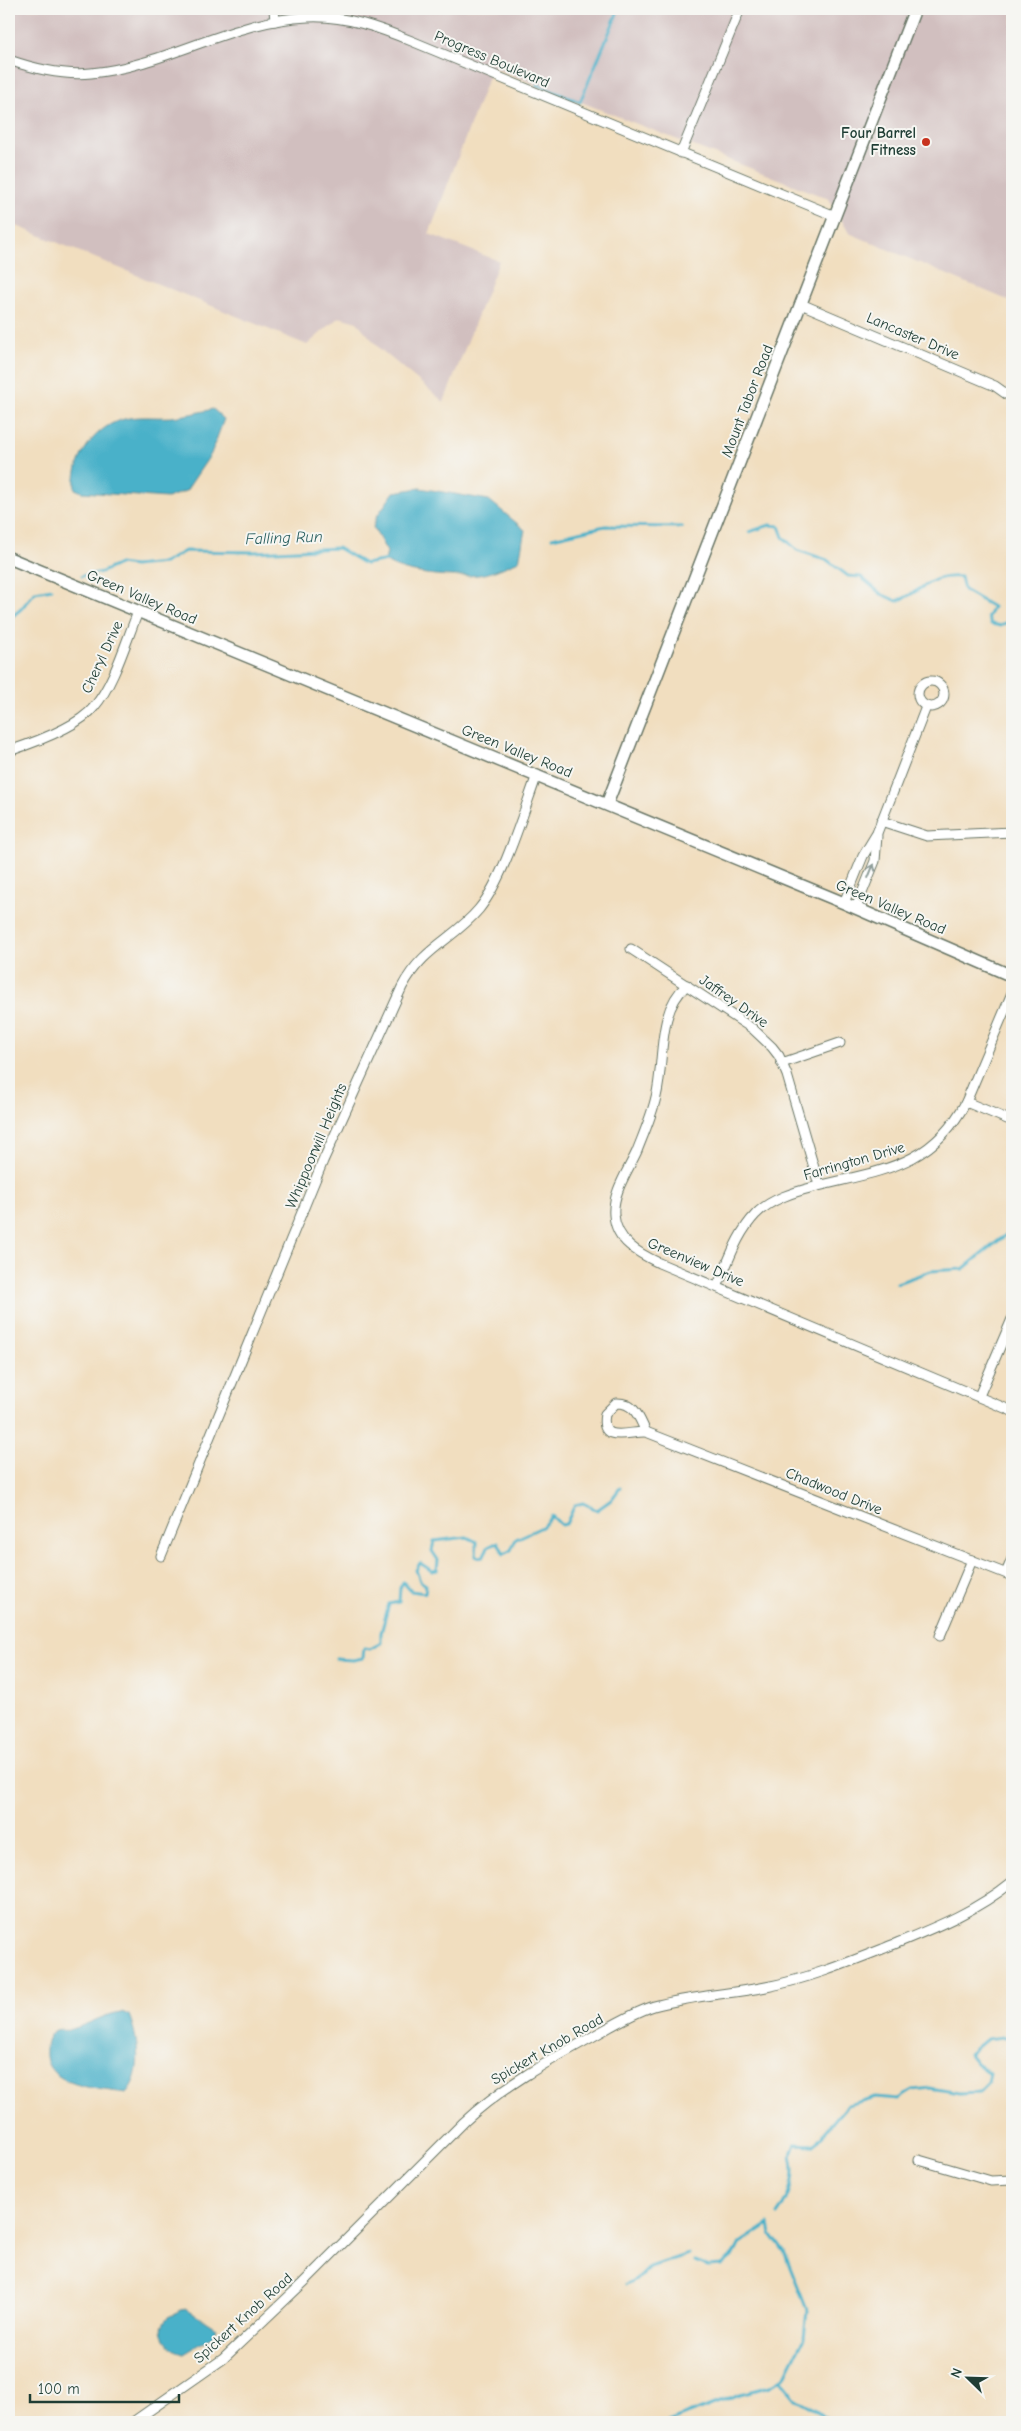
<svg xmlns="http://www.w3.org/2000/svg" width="1021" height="2431" font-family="'Comic Neue',sans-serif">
<rect width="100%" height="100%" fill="#f6f6f2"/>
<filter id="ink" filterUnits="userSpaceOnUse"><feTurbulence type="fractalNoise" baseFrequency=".02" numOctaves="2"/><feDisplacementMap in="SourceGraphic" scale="10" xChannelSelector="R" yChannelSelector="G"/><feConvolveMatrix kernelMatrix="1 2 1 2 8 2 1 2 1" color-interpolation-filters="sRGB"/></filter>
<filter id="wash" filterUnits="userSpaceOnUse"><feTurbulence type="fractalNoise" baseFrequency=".0096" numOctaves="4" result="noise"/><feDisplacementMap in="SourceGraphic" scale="20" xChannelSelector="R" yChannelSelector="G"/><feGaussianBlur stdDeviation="1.12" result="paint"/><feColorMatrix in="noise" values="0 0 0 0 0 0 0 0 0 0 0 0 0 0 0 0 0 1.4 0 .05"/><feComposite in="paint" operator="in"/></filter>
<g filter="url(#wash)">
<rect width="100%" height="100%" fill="#f1debf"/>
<!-- industrial -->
<polygon fill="#d1bfbf" points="9,9 1012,9 1012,302 849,233 829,199 494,68 486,83 429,234 499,261 444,402 380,349 357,322 339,317 307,345 12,224 9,232"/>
<!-- water -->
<g fill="#4ab1c9" stroke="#34777e">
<path d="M213,409l11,10 -13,35 -25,37 -19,7 -85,-6 -7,-3c-3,-28 18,-61 46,-69 14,-5 35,-2 50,-3 14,-1 28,-5 42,-8z"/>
<path d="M420,488l69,12 36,30 -6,31c-13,5 -28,13 -41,14 -22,3 -76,0 -93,-14l2,-9 -14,-25 4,-11 17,-24z"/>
<path d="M122,2012l7,3c9,22 15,59 -3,78 -25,-4 -84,-6 -80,-43 0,-8 2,-16 10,-20 6,-2 13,1 19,-2 16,-5 30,-14 47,-16z"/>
<path d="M186,2309l30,19 -4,9 -28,17c-14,-4 -31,-23 -16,-37z"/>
</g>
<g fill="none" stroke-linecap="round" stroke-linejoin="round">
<!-- stream -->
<g stroke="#4ab1c9" stroke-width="3">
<polyline points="537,85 580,102 619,9"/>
<path d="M749,532l21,-7 9,1 4,11 14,13 30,10 21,16 13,1 20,17 16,7c28,-11 32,-27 64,-24l3,13 29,17 -5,10 3,7 10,2 11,-7"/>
<polyline points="552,538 605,526 682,527"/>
<polyline points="82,576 102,572 119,564 134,566 164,563 185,551 254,552 338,548 365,564 388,560"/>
<polyline points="9,619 21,609 35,592 52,589"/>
<polyline points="897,1283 931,1271 963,1269 1012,1230"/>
<polyline points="336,1659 353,1660 363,1658 364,1648 370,1649 381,1643 381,1633 389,1604 399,1602 400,1588 403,1582 411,1591 425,1593 426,1585 420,1581 416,1570 420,1563 432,1571 437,1570 438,1560 432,1551 434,1541 467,1537 477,1542 476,1556 483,1557 488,1547 498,1542 504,1554 511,1550 516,1539 542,1527 552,1516 561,1525 566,1524 575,1505 583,1503 597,1510 611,1500 620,1488"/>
<path d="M777,2215c9,-12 16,-30 16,-45 0,-14 -5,-9 2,-26l19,1 34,-40 27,-8 24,2 14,-9 17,-2 30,5 19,-1 9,-9 2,-10 -14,-10 -7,-9 18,-15 25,-3"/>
<polyline points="626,2284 640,2277 650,2267 689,2254"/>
<polyline points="780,2380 796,2399 816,2410 831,2422"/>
<polyline points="668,2422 740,2394 770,2386 784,2378 804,2338 807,2310 784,2252 771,2234 769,2224 740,2243 734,2255 722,2265 708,2266 695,2261"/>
</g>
</g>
</g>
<g filter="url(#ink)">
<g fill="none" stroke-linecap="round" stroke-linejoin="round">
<defs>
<g id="minor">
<polyline points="274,9 275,21"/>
<path d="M9,60c26,9 54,16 82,13 75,-7 141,-53 217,-56 37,-2 72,11 106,25l421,174"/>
<polyline points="681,153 740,9"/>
<polyline points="801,304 995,386 1012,398"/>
<circle cx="931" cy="694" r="13"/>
<path d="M9,751c24,-8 69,-24 85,-44 20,-23 32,-66 44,-95"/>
<polyline points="881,821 927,836 1012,832"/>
<polyline points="844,903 863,856 877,833 926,707"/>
<polyline points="856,908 875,861 877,836"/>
<polyline points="631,949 753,1029 772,1047 779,1056 787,1075 819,1185"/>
<path d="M687,985c-31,26 -22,77 -31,112 -4,18 -12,36 -19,54 -9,20 -25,42 -23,64 2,26 24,38 45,48l353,148"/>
<polyline points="782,1063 840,1043"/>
<polyline points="966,1102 1012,1121"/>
<path d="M717,1287c12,-26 19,-52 39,-73 15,-15 38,-22 58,-27 66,-17 117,-19 152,-85l46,-109"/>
<polyline points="979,1396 1012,1319"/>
<path d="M616,1403c19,-1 23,15 30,29 -16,-1 -47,13 -41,-18z"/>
<polyline points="646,1432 1012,1576"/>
<path d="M161,1556l162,-395 79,-174c21,-40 51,-47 77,-78 25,-31 44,-96 58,-134"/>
<polyline points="1006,1573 1012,1559"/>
<polyline points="940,1636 972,1560"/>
<polyline points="919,2160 991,2181 1012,2180"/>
<path d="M133,2422l90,-63 80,-76 161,-161c38,-35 81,-59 126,-84 20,-11 42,-25 64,-32 37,-10 75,-12 112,-19 41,-8 81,-24 119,-39 46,-19 89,-35 127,-66"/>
</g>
<g id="tertiary">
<polyline points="9,558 844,903 1012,976"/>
<polyline points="607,804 915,9"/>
</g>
</defs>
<!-- minor casing -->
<use href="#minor" stroke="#687565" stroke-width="11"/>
<!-- tertiary casing -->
<use href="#tertiary" stroke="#687565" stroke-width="14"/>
<!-- minor -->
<use href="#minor" stroke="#fff" stroke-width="9"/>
<!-- tertiary -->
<use href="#tertiary" stroke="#fff" stroke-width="11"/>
</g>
<!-- one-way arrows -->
<defs><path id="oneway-shaft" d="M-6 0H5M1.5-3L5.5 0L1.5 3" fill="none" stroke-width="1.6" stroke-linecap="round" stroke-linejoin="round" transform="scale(1.25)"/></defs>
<use stroke="#8f9e9a" href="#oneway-shaft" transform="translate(871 871) rotate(-68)"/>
</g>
<!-- markers -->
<circle fill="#c8321e" stroke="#f6f6f2" stroke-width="2" cx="926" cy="142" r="5"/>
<g text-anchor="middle" stroke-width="4" stroke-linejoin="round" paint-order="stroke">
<!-- street labels -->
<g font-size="15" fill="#1f3d34" stroke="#f6f6f2">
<text transform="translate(492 59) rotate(23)" y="5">Progress Boulevard</text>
<text transform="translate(913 336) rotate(23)" y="5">Lancaster Drive</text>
<text transform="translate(747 401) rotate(-69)" y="5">Mount Tabor Road</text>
<text transform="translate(142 597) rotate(23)" y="5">Green Valley Road</text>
<text transform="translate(102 657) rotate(-65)" y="5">Cheryl Drive</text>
<text transform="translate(517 751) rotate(22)" y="5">Green Valley Road</text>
<text transform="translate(891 907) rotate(23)" y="5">Green Valley Road</text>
<text transform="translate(734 1001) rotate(35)" y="5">Jaffrey Drive</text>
<text transform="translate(316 1146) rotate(-67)" y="5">Whippoorwill Heights</text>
<text transform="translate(854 1161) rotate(-16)" y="5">Farrington Drive</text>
<text transform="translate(696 1262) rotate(23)" y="5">Greenview Drive</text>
<text transform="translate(834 1491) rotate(22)" y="5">Chadwood Drive</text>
<text transform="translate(547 2049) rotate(-30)" y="5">Spickert Knob Road</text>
<text transform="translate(243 2318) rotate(-42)" y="5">Spickert Knob Road</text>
</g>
<!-- poi labels -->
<g font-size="15" font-weight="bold" fill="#1f3d34" stroke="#f6f6f2" text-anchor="end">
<text x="916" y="138">Four Barrel<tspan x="916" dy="17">Fitness</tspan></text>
</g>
<!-- water labels -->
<g font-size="16" font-style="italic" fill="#2c6061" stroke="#f6f6f2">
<text transform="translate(284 537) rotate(-2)" y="6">Falling Run</text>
</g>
</g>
<!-- margin -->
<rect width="1021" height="2431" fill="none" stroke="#f6f6f2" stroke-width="30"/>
<!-- north arrow -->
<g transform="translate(968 2378) rotate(293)" stroke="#f6f6f2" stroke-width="4" paint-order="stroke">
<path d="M0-4L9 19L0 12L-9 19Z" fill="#1f3d34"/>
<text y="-8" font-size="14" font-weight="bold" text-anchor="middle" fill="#1f3d34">N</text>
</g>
<!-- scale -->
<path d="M30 2394v8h149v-8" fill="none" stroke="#1f3d34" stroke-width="2.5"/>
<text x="38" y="2394" font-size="15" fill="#1f3d34" stroke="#f6f6f2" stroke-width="4" paint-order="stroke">100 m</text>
</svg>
